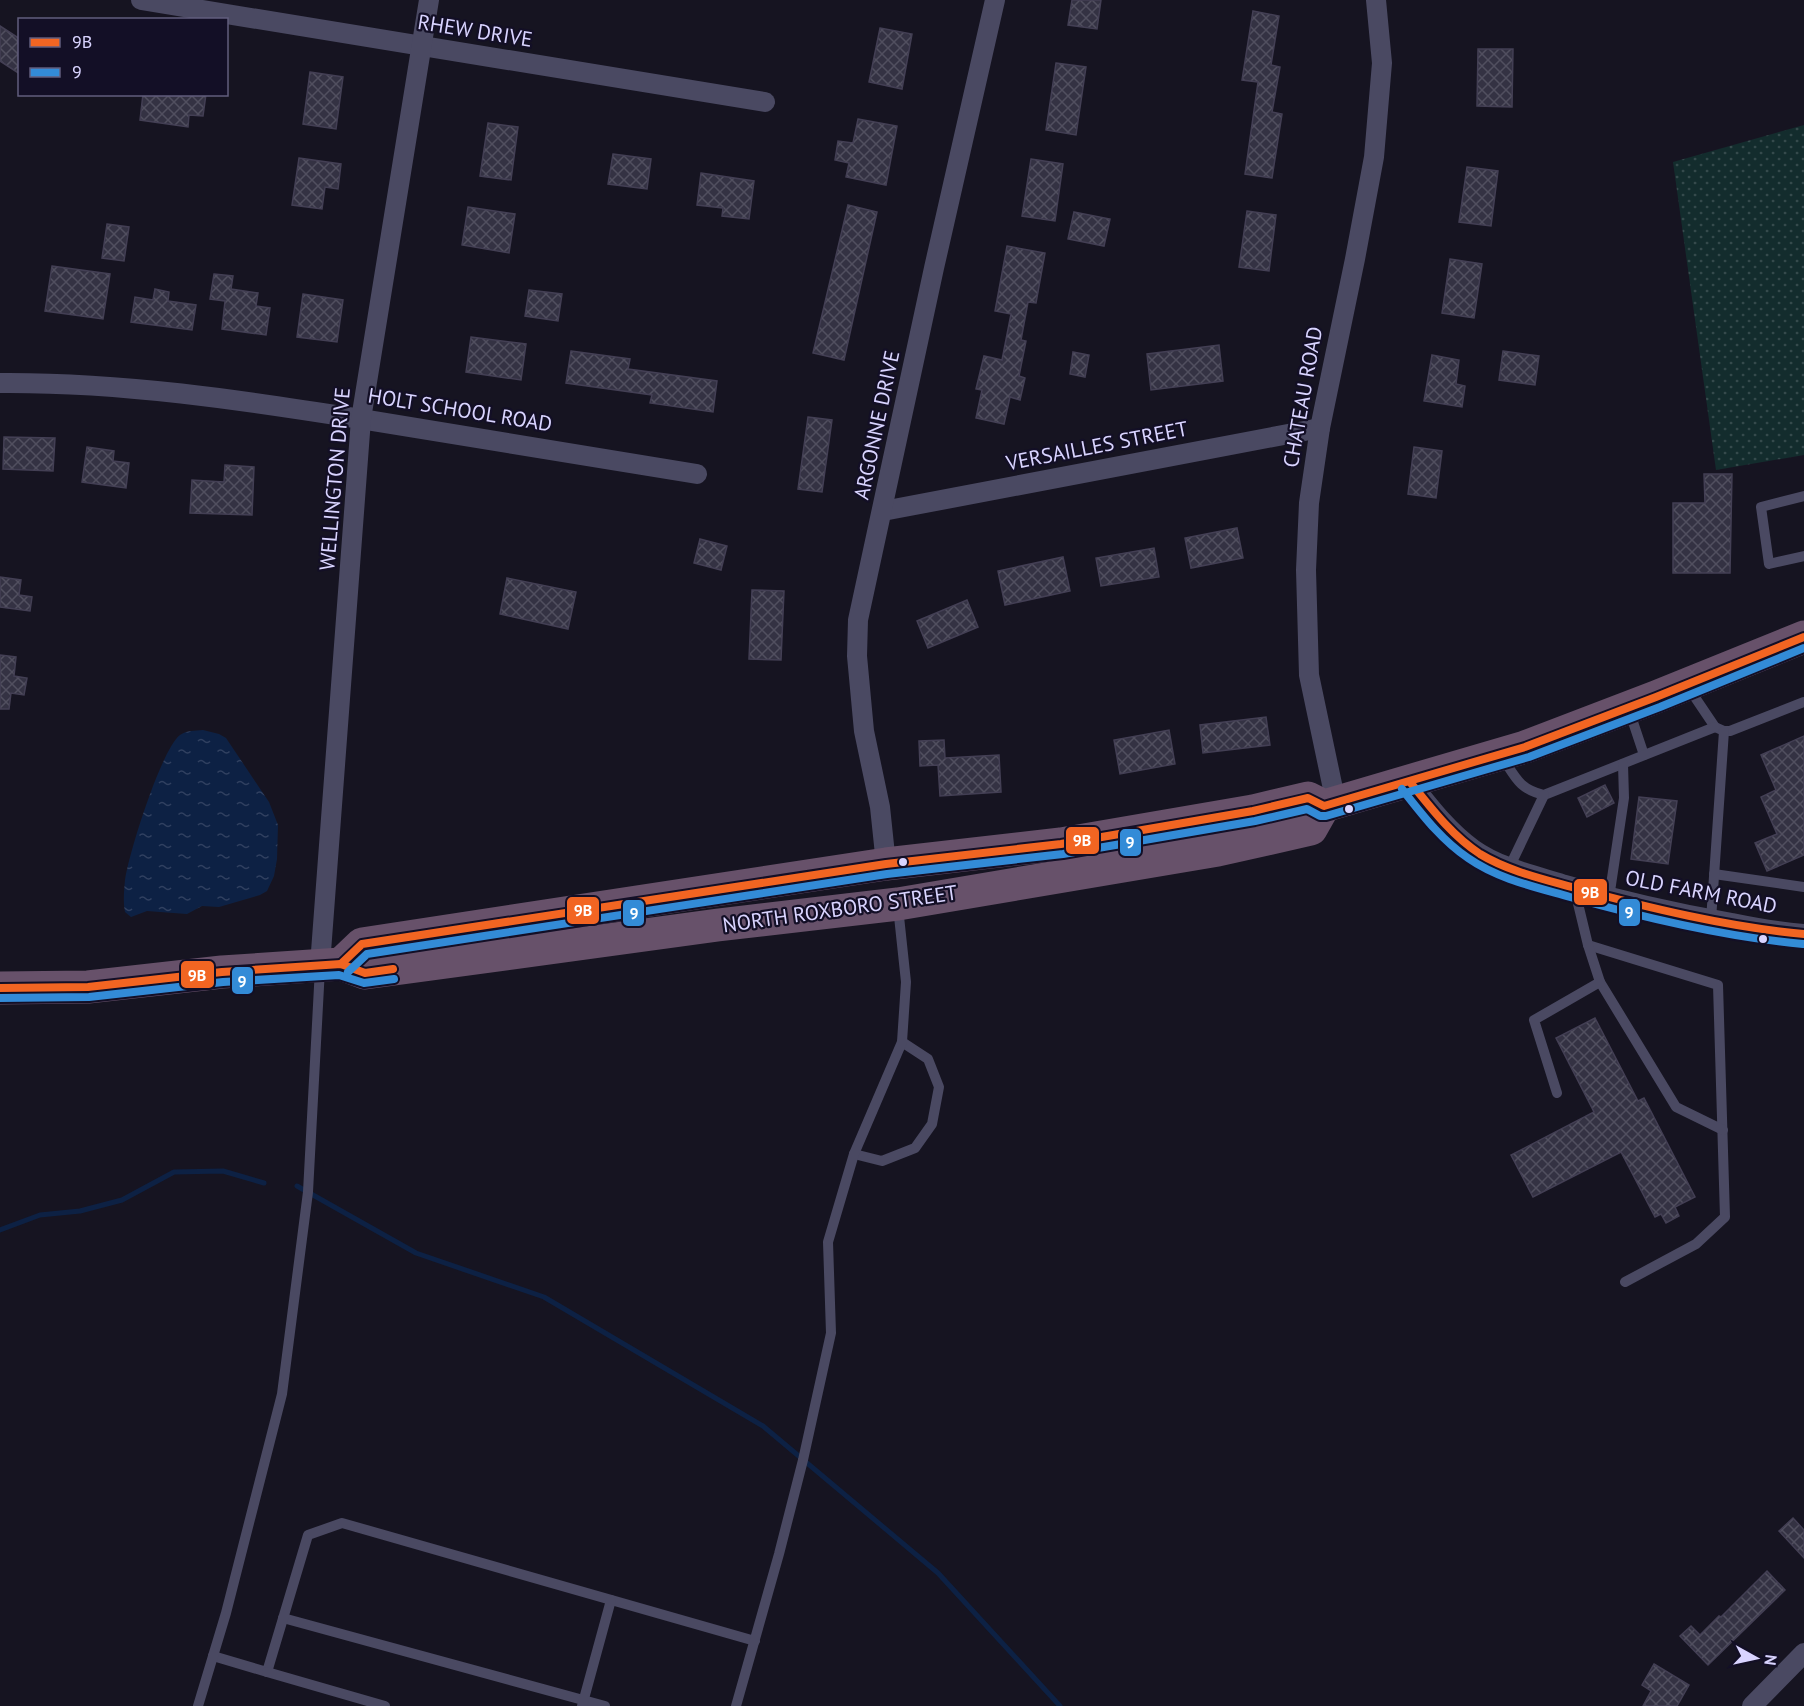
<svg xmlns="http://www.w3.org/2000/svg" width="1804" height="1706" font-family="'PT Sans',sans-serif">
<defs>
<pattern id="grass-dots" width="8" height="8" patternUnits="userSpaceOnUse" patternTransform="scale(1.5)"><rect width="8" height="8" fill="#132c2d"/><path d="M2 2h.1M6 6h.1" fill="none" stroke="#354a4c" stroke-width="1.8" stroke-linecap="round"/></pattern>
<pattern id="water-ripples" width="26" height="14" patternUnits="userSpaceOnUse" patternTransform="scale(1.5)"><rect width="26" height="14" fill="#0d2144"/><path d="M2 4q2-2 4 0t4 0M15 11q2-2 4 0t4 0" fill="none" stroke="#304060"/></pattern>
<pattern id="building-cross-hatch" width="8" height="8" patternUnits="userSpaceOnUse" patternTransform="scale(1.5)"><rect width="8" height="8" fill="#343243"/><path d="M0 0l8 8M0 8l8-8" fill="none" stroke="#514f5f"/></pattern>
</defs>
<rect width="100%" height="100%" fill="#161421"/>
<!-- grass -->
<polygon fill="url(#grass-dots)" points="1804,125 1804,455 1716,470 1673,162"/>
<!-- water -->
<path fill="url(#water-ripples)" d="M203,730l16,4 7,4 43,64 9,23 -1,34 -3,17 -7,15 -7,4 -41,12 -17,-1 -15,8 -40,-3 -16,6 -6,-5c-2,-10 -1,-21 0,-32 4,-27 36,-130 55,-145 7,-5 15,-4 23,-5z"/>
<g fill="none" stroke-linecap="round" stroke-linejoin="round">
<!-- stream -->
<g stroke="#0d2144" stroke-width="5">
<polyline points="297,1186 416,1253 544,1297 763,1426 938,1573 1060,1706"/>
<polyline points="0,1230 40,1215 80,1211 122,1200 174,1172 223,1171 264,1183"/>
</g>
</g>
<!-- building -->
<g fill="url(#building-cross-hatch)" stroke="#433f54" stroke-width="1.5">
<polygon points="1072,0 1101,0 1097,29 1068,25"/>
<polygon points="1253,11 1279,16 1271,65 1280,67 1272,112 1282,114 1272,178 1245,174 1258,82 1242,80"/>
<polygon points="0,26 20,39 20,74 0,61"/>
<polygon points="880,28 912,34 902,89 869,82"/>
<polygon points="1478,49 1513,49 1512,107 1477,106"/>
<polygon points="1056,63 1086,67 1076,135 1046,130"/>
<polygon points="310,72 343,77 336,129 303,124"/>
<polygon points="143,94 206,94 203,116 189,115 188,127 140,120"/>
<polygon points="858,119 897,126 886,185 846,177 849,163 835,160 838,141 853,143"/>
<polygon points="488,123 518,127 511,180 480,176"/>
<polygon points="613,154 651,159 647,189 608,184"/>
<polygon points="299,158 341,164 338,189 325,187 322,209 292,205"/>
<polygon points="1031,159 1063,164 1055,221 1022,216"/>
<polygon points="1467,167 1498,171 1491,226 1459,222"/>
<polygon points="701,173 754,181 749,219 722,216 723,208 697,205"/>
<polygon points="848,205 877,212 844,360 813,353"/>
<polygon points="468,207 515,214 509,253 462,245"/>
<polygon points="1247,211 1276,215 1269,271 1239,267"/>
<polygon points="1074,212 1110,219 1104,246 1068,239"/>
<polygon points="107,224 129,227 124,261 102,258"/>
<polygon points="1007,246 1045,253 1036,303 1028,302 1021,340 1026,341 1019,376 1025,378 1020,400 1010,397 1004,424 976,418 982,390 976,389 984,356 1002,360 1011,314 995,311"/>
<polygon points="1450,259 1482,264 1474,318 1442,313"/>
<polygon points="52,266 110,274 103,319 45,311"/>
<polygon points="214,274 233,276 231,289 258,293 256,306 270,308 266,335 222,329 225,301 210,299"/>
<polygon points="155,289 169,292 168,301 196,305 192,330 131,322 135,297 153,300"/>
<polygon points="529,290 562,294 558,321 525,316"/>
<polygon points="303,294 343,300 337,342 297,337"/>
<polygon points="471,337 526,344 521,380 466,372"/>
<polygon points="1219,345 1223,381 1151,390 1147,354"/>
<polygon points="571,351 630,359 628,369 717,381 713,412 650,403 652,395 566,383"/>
<polygon points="1503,351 1539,356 1535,385 1499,380"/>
<polygon points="1073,352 1089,355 1085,377 1070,374"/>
<polygon points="1432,355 1459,360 1456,384 1465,386 1462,407 1424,401"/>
<polygon points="808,417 832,420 822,492 798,489"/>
<polygon points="4,437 55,438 53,471 3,469"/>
<polygon points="87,447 114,451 113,461 129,463 126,488 82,482"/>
<polygon points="1414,447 1442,451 1436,498 1408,494"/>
<polygon points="225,465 254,467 252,515 190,513 192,480 224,482"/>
<polygon points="1704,474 1732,474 1730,573 1673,573 1673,503 1705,503"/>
<polygon points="1237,528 1243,558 1191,568 1185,538"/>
<polygon points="700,539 727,546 721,570 694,563"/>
<polygon points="1154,548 1159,577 1101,586 1096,558"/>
<polygon points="1063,557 1070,591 1005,605 998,571"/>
<polygon points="0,577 21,580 19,595 32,597 30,611 0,607"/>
<polygon points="507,578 576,592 568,629 500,614"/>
<polygon points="752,590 784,591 781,660 749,659"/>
<polygon points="967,600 978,627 928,648 917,621"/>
<polygon points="0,655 16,657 14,676 27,678 24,695 11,693 9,709 0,709"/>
<polygon points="1266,717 1270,745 1203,753 1200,725"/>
<polygon points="1169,730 1175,764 1120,774 1114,740"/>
<polygon points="1804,736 1804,855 1767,871 1755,843 1777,834 1761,797 1776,790 1761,755"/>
<polygon points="944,740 945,758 999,755 1001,792 940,796 938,765 920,766 919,741"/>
<polygon points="1605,785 1614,803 1587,817 1578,798"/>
<polygon points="1639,797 1677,801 1668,864 1631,859"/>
<polygon points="1595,1018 1638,1101 1644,1098 1695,1197 1675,1207 1679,1216 1666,1223 1661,1214 1655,1217 1621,1152 1533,1197 1511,1155 1594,1112 1556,1038"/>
<polygon points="1793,1518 1804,1530 1804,1558 1779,1531"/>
<polygon points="1767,1571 1785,1590 1708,1665 1680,1636 1691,1626 1700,1635 1719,1616 1721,1617"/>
<polygon points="1654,1664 1689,1685 1677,1706 1643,1706 1651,1691 1642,1685"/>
</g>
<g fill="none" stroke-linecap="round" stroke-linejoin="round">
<!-- lane -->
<g stroke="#4a4962" stroke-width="10">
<polyline points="1804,496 1761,507 1769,564 1804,556"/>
<polyline points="1688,687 1715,727 1724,731 1730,731 1804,702"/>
<polyline points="1629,710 1644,755"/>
<path d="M1502,757c14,21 17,32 42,38l171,-68"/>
<polyline points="1510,866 1544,795"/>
<polyline points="1714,874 1804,887"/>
<polyline points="1609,898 1624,798 1623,764"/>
<polyline points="1711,920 1724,731"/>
<polyline points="1588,945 1718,985 1725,1217 1696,1244 1625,1282"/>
<polyline points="1600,982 1676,1107 1723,1130"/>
<polyline points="1557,1093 1534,1020 1600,982 1588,945 1574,887"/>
<polyline points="854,1154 882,1161 915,1148 932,1124 939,1087 928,1059 902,1042"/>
<polyline points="283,1618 605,1706"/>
<polyline points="213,1656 267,1672 308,1535 342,1523 755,1641"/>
<polyline points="267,1672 385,1706"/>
<polyline points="198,1706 226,1613 282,1394 308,1192 320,968"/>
<polyline points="582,1706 611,1600"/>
<polyline points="736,1706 779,1554 803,1460 831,1333 828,1242 854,1154 902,1042 906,982 898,907"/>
</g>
<!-- street -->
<g stroke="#4a4962" stroke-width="20">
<polyline points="141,0 765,102"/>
<path d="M0,383c122,-1 241,17 361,36 112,18 224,36 336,55"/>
<polyline points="883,511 1320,428"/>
<path d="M1410,782c19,24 38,49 63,67 25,18 60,26 89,35 56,16 112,29 170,39 24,5 48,9 72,11"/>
<polyline points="1336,803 1309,675 1306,570 1309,503 1320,428 1355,259 1374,157 1382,63 1376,0"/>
<polyline points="886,864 880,807 864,731 857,656 858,620 934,268 995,0"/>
<polyline points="320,965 361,419 429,0"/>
<polyline points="1752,1706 1804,1653"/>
</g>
<!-- highway -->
<g stroke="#67516a" stroke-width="33">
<polyline points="341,964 362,944 886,864 1061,844 1253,811 1308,798 1324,806 1525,747 1656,697 1804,637"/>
<polyline points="0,988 88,987 222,972 341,964 365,973 718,925 898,904 1218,850 1311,829 1324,806"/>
</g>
<defs>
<g id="bus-1">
<path d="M1410,782c21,26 42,54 70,72 28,17 63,25 95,34 74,20 153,39 229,46"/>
<polyline points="341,964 362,944 886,864 1061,844 1253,811 1308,798 1324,806 1525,747 1656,697 1804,637"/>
<polyline points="0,988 88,987 222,972 341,964 365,973 393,969"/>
</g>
<g id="bus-2">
<path d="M1402,789c19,24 39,51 66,69 30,21 67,29 102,39 75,21 155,40 233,47"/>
<polyline points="348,972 367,954 887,874 1063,854 1255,821 1307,809 1320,816 1326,816 1529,757 1660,707 1804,648"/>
<polyline points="0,998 89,997 223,982 339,975 364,983 394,979"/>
</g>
</defs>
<!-- bus-1 casing -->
<use href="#bus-1" stroke="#130f26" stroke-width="12"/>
<!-- bus-2 casing -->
<use href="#bus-2" stroke="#130f26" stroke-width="12"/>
<!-- bus-1 -->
<use href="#bus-1" stroke="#f26522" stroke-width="8"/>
<!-- bus-2 -->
<use href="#bus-2" stroke="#338bd7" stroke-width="8"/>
</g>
<!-- markers -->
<g fill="#d9d4ff" stroke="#130f26" stroke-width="2">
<circle cx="1349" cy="809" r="5"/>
<circle cx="903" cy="862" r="5"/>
<circle cx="1763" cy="939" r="5"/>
</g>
<g text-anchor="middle" stroke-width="4.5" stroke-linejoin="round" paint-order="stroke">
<!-- street labels -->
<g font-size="21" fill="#d9d4ff" stroke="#130f26">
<text transform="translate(475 31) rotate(9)" y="7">RHEW DRIVE</text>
<text transform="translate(1303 397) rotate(-80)" y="7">CHATEAU ROAD</text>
<text transform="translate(460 410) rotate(9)" y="7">HOLT SCHOOL ROAD</text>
<text transform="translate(877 425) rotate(-78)" y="7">ARGONNE DRIVE</text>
<text transform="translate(1097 446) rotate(-11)" y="7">VERSAILLES STREET</text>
<text transform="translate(335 479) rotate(-85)" y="7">WELLINGTON DRIVE</text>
<text transform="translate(1701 892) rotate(11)" y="7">OLD FARM ROAD</text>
<text transform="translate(840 909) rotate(-8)" y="7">NORTH ROXBORO STREET</text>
</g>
</g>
<g stroke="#130f26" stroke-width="2">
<rect x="1065" y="826" width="35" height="29" rx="6" fill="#f26522"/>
<rect x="1119" y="828" width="23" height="29" rx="6" fill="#338bd7"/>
<rect x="1573" y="878" width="35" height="28" rx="6" fill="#f26522"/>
<rect x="566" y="896" width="34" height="29" rx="6" fill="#f26522"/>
<rect x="1618" y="898" width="23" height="29" rx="6" fill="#338bd7"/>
<rect x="622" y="899" width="23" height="28" rx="6" fill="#338bd7"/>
<rect x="180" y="960" width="35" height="29" rx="6" fill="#f26522"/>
<rect x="231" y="966" width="23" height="29" rx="6" fill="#338bd7"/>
</g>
<g font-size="16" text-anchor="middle" font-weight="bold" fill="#fff">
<text x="1082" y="846">9B</text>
<text x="1130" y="848">9</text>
<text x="1590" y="898">9B</text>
<text x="583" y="916">9B</text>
<text x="1629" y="918">9</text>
<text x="634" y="919">9</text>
<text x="197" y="981">9B</text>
<text x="242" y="987">9</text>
</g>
<!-- legend -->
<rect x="18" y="18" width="210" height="78" fill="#130f26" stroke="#625e7d" stroke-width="1.5"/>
<rect x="30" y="38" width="30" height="9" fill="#f26522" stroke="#625e7d" stroke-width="1.5"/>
<text x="72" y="48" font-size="18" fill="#d9d4ff">9B</text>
<rect x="30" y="68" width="30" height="9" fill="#338bd7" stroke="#625e7d" stroke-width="1.5"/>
<text x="72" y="78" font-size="18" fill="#d9d4ff">9</text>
<!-- north arrow -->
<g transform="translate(1756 1658) rotate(98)" stroke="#130f26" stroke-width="4.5" paint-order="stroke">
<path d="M0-4.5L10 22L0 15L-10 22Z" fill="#d9d4ff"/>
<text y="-9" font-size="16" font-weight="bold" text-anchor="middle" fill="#d9d4ff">N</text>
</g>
</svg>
